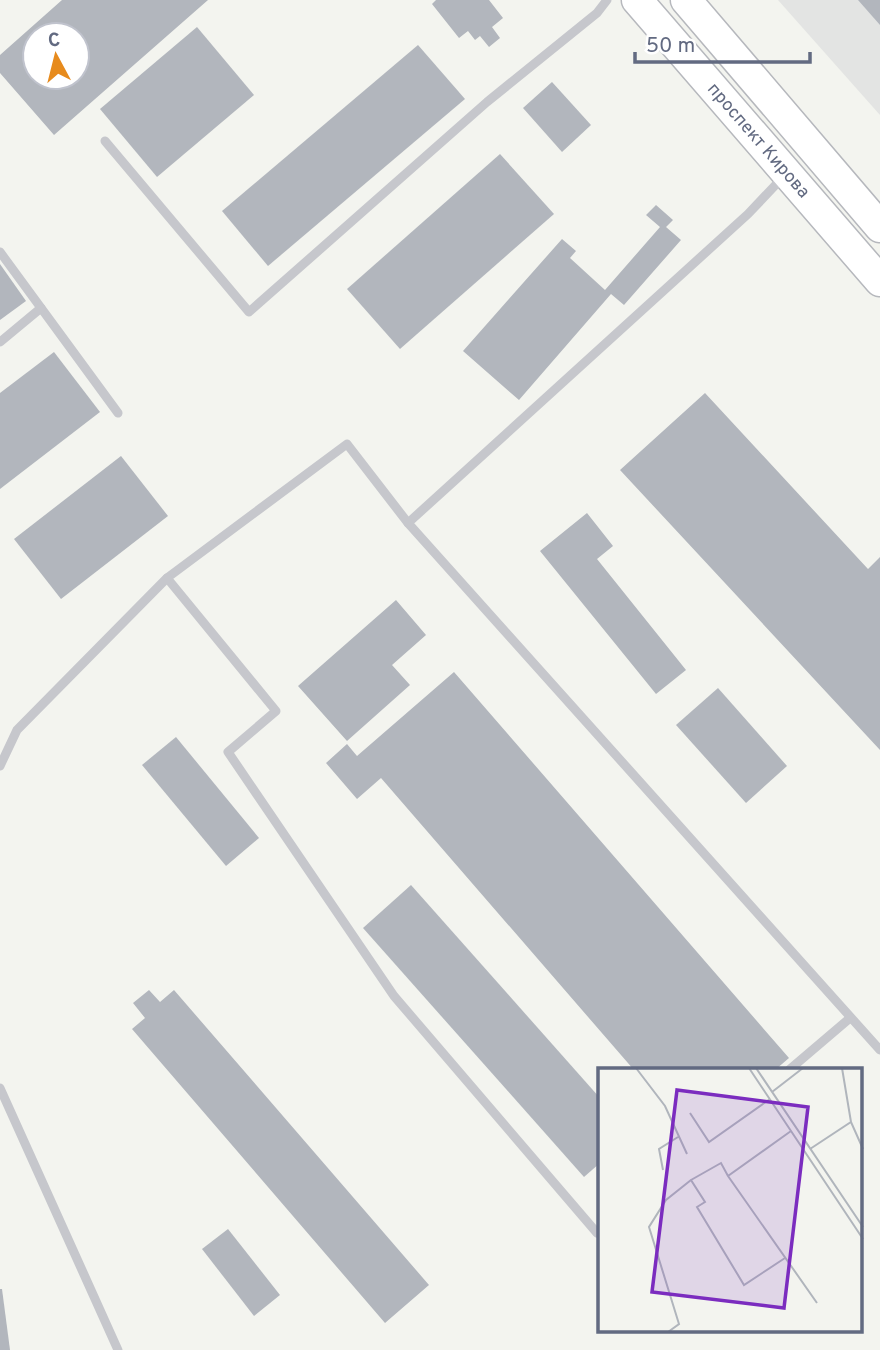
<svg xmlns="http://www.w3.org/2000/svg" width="880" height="1350" font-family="Overpass,sans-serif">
<rect width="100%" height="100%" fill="#f3f4ef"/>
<!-- built -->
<polygon fill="#e3e4e3" points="778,0 880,0 880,115"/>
<!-- building -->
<g fill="#b2b6bd" fill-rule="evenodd">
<path d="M62,0h146l-154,135 -54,-62v-18zM35,35h42v42h-42z"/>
<polygon points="436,0 489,0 503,18 492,27 500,38 489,47 480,36 475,40 468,31 459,38 432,4"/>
<polygon points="858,0 880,0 880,25"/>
<polygon points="197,27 254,95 157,177 100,109"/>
<polygon points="418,45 465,99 268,266 222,211"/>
<polygon points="552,82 591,125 562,152 523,108"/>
<polygon points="500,154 554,214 400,349 347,289"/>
<polygon points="656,205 673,220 666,227 681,240 624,305 611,294 519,400 463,351 562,239 576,251 570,258 605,290 660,227 646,215"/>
<polygon points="0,264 26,301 0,320"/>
<polygon points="54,352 100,412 0,489 0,393"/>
<polygon points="705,393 868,569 880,557 880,750 620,470"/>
<polygon points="121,456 168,516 61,599 14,539"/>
<polygon points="587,513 613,546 597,559 686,670 656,694 540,551"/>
<polygon points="396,600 426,635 392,665 410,685 347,741 298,686"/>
<polygon points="454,672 789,1058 775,1070 634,1070 381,778 357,799 326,763 347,744 357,756"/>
<polygon points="718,688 787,766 746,803 676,725"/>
<polygon points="176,737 259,838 226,866 142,765"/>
<polygon points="411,885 600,1098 600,1163 584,1177 363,928"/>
<polygon points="149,990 160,1002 174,990 429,1285 385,1323 132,1029 145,1018 133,1003"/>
<polygon points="228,1229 280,1295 254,1316 202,1249"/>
<polygon points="0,1289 2,1289 10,1350 0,1350"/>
</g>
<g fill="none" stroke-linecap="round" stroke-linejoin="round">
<defs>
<g id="primary">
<polyline points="637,0 880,281"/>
<polyline points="686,0 880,227"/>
</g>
</defs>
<!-- primary casing -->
<use href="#primary" stroke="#b6b8bd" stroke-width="33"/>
<!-- lane -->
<g stroke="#c6c7cc" stroke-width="9">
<polyline points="105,141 249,312 487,102 597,13 607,0"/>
<polyline points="784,176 748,214 408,523 880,1050"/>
<polyline points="0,252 118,413"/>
<polyline points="0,342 41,308"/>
<polyline points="408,523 347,444 167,578 276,711 228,752 394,996 597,1233 600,1231"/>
<polyline points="0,766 17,730 167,578"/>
<polyline points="789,1070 850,1018"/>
<polyline points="0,1088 118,1350"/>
</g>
<!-- primary -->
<use href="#primary" stroke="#fff" stroke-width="30"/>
</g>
<g text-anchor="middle" stroke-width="7" stroke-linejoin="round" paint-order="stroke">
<!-- street labels -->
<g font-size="18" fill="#626a81" stroke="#fff">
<text transform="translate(759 140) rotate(49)" y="6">проспект Кирова</text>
</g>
</g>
<!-- overview -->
<g transform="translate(598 1068)">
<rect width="264" height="264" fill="#f3f4ef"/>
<path fill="none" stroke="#b0b5bc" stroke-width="2" d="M38,0l29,38 22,48M151,0l114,171M158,0l107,159M244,0l9,54M174,24l31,-24M92,45l19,29 61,-43M193,63l-63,45 89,127M212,81l41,-27 12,27M65,102l-4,-21 19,-12M130,108l-7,-13 -30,17 14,22 -8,5 47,78 41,-27M70,264l11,-8 -30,-97 17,-27 25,-20"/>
<path fill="#7b2cbf" fill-opacity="0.15" stroke="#7b2cbf" stroke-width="3.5" d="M79,22l131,17 -24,201 -132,-16z"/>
<rect width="264" height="264" fill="none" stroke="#626a81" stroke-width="3.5"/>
</g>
<!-- north arrow -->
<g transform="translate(56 56) rotate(353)"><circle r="33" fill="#ffffff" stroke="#c0c3cd" stroke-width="2"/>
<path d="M0-5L12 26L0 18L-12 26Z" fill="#e78b1d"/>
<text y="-10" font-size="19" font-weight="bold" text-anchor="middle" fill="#626a81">С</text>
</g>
<!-- scale -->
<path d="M635 52v10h175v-10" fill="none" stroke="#626a81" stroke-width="3.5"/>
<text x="646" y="52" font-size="21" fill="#626a81" stroke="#ffffff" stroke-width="5" paint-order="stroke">50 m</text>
</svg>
